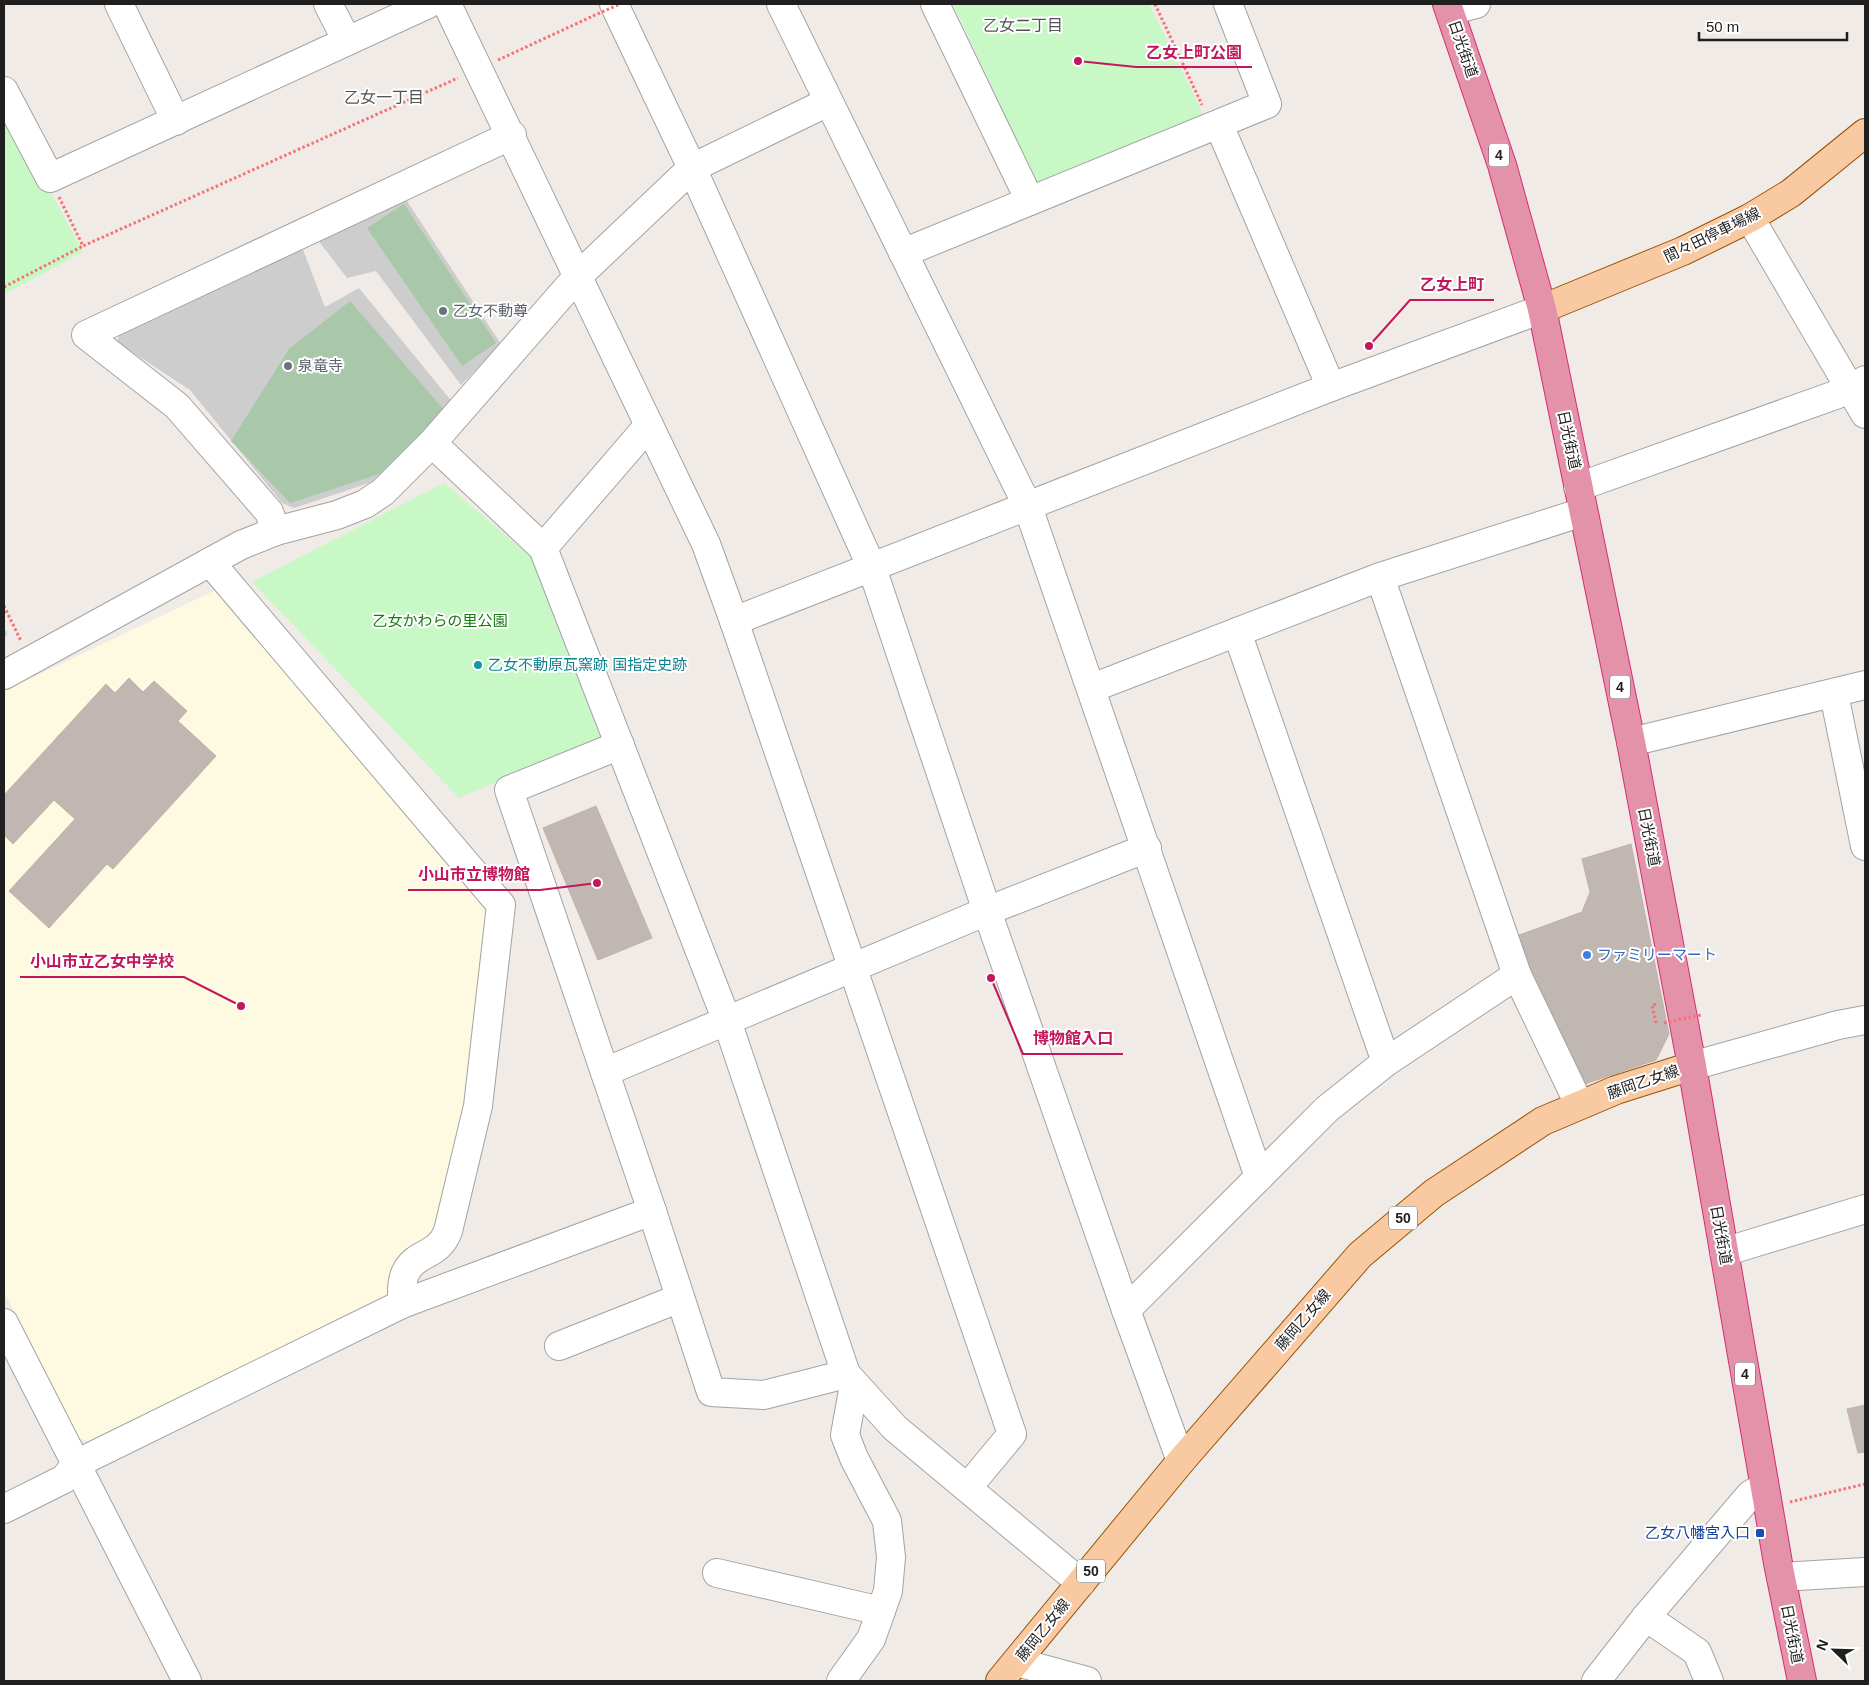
<svg xmlns="http://www.w3.org/2000/svg" width="1869" height="1685" font-family="Arial,'Noto Sans JP',sans-serif">
<rect width="100%" height="100%" fill="#f0ebe6"/>
<!-- education -->
<polygon fill="#fefae1" points="220,588 492,908 466,1105 439,1234 395,1260 388,1295 98,1443 79,1439 4,1292 4,691"/>
<!-- religious -->
<g fill="#cdcdcd">
<polygon points="405,198 501,344 461,385 376,271 347,278 318,240"/>
<polygon points="300,242 325,307 359,288 453,403 406,456 369,483 294,508 282,503 190,390 117,342 124,321"/>
</g>
<!-- cemetery -->
<g fill="#a8c8a9">
<polygon points="404,204 496,343 462,366 367,228"/>
<polygon points="350,301 444,410 379,474 290,503 231,441 289,349"/>
</g>
<!-- park -->
<g fill="#c7f8c5">
<polygon points="953,4 1149,4 1205,118 1037,183"/>
<polygon points="4,105 83,252 4,294"/>
<polygon points="444,483 531,557 601,737 459,798 252,582"/>
</g>
<g fill="none" stroke-linecap="round" stroke-linejoin="round">
<!-- stream -->
<polyline stroke="#a8d6dc" stroke-width="5.5" points="4,633 4,634"/>
</g>
<!-- building -->
<g fill="#c0b7b3" stroke="#c1b1a9">
<polygon points="129,678 143,692 154,681 187,711 178,721 216,756 113,869 107,864 49,928 9,891 75,819 54,800 13,844 4,835 4,795 106,684 115,693"/>
<polygon points="596,806 652,938 598,960 543,828"/>
<polygon points="1631,844 1669,1034 1656,1060 1585,1084 1573,1074 1514,937 1582,912 1590,892 1582,859"/>
<polygon points="1865,1405 1865,1452 1858,1453 1847,1409"/>
</g>
<g fill="none" stroke-linecap="round" stroke-linejoin="round">
<defs>
<g id="minor">
<polyline points="119,4 176,121"/>
<polyline points="328,4 347,41"/>
<polyline points="447,4 706,544 734,621 1012,1434 968,1487"/>
<polyline points="614,4 692,168 872,568 987,911 1126,1310 1181,1461"/>
<polyline points="781,4 1028,507 1259,1177"/>
<polyline points="935,4 1030,201"/>
<polyline points="1450,11 1476,4"/>
<polyline points="4,91 50,178 428,4"/>
<polyline points="1219,125 1331,387"/>
<polyline points="1750,218 1865,414"/>
<polyline points="903,253 1267,104 1228,4"/>
<polyline points="432,443 543,548 727,1021 846,1374 895,1428 1081,1583"/>
<polyline points="1578,487 1852,389 1865,380"/>
<polyline points="276,531 269,512 177,406 86,335 512,135"/>
<polyline points="543,548 649,425"/>
<path d="M210,562l291,343 -23,201 -30,125c-9,25 -31,21 -41,39 -6,9 -5,24 -5,34"/>
<polyline points="1380,577 1517,975 1579,1104"/>
<polyline points="734,621 1331,387 1542,309"/>
<polyline points="1237,632 1386,1062"/>
<polyline points="4,675 241,545 276,531 337,515 365,504 383,492 432,443 577,277 692,168 828,102"/>
<polyline points="1092,688 1380,577 1583,512"/>
<polyline points="1834,694 1865,846"/>
<polyline points="1631,742 1865,685"/>
<polyline points="620,745 509,790 652,1211 711,1392 764,1395 846,1374"/>
<polyline points="1692,1066 1838,1025 1865,1020"/>
<polyline points="605,1072 987,911 1147,848"/>
<polyline points="1724,1252 1865,1209"/>
<polyline points="1126,1310 1327,1109 1386,1062 1517,975"/>
<polyline points="4,1323 187,1681"/>
<polyline points="559,1346 680,1298"/>
<polyline points="4,1509 64,1479 76,1464 402,1304 652,1211"/>
<polyline points="717,1573 881,1611"/>
<polyline points="1781,1577 1865,1572"/>
<polyline points="1646,1617 1697,1652 1709,1681"/>
<polyline points="1017,1662 1087,1681"/>
<polyline points="841,1681 871,1639 888,1591 891,1557 887,1521 854,1458 845,1435 854,1385"/>
<polyline points="1596,1681 1646,1617 1750,1495 1764,1486"/>
</g>
<g id="major">
<polyline points="1542,309 1683,251 1750,218 1791,193 1865,133"/>
<polyline points="1000,1681 1181,1461 1360,1255 1434,1193 1543,1121 1616,1090 1692,1066"/>
</g>
<polyline id="highway" points="1447,4 1502,165 1542,309 1631,742 1692,1066 1778,1563 1802,1681"/>
</defs>
<!-- minor casing -->
<use href="#minor" stroke="#a3a3a3" stroke-width="30"/>
<!-- major casing -->
<use href="#major" stroke="#965405" stroke-width="30"/>
<!-- highway casing -->
<use href="#highway" stroke="#d52c7a" stroke-width="30"/>
<!-- path -->
<g stroke="#f57274" stroke-width="3" stroke-dasharray="2.5 2.5" stroke-linecap="butt">
<polyline points="1155,4 1202,105"/>
<polyline points="498,60 593,16"/>
<polyline points="59,197 83,246 458,78"/>
<polyline points="4,287 83,246"/>
<polyline points="4,606 21,641"/>
<polyline points="1656,1023 1652,1005 1657,1004"/>
<polyline points="1790,1502 1865,1484"/>
</g>
<!-- minor -->
<use href="#minor" stroke="#fff" stroke-width="28"/>
<!-- major -->
<use href="#major" stroke="#f9c9a2" stroke-width="28"/>
<!-- highway -->
<use href="#highway" stroke="#e491aa" stroke-width="28"/>
<!-- path-bridge -->
<g stroke="#f57274" stroke-width="3" stroke-dasharray="2.5 2.5" stroke-linecap="butt">
<polyline points="593,16 620,4"/>
<polyline points="1664,1023 1701,1015"/>
</g>
</g>
<!-- markers -->
<g fill="#6b7280" stroke="#fff" stroke-width="2">
<circle cx="443" cy="311" r="5"/>
<circle cx="288" cy="366" r="5"/>
</g>
<circle fill="#0f9aa8" stroke="#fff" stroke-width="2" cx="478" cy="665" r="5"/>
<circle fill="#3f7fe0" stroke="#fff" stroke-width="2" cx="1587" cy="955" r="5"/>
<rect fill="#1a4fb4" stroke="#fff" stroke-width="2" x="1755" y="1528" width="10" height="10" rx="2.5"/>
<g text-anchor="middle" stroke-width="4" stroke-linejoin="round" paint-order="stroke">
<!-- shield labels -->
<g fill="#fff" stroke="#626262" stroke-width="1">
<rect x="1489" y="143.5" width="20" height="23" rx="4"/>
<rect x="1610" y="675.5" width="20" height="23" rx="4"/>
<rect x="1389" y="1206.5" width="28" height="23" rx="4"/>
<rect x="1735" y="1362.5" width="20" height="23" rx="4"/>
<rect x="1077" y="1559.5" width="28" height="23" rx="4"/>
</g>
<g font-size="14" font-weight="bold" fill="#1f1f1f">
<text x="1499" y="160">4</text>
<text x="1620" y="692">4</text>
<text x="1403" y="1223">50</text>
<text x="1745" y="1379">4</text>
<text x="1091" y="1576">50</text>
</g>
<!-- street labels -->
<g font-size="15" fill="#1f1f1f" stroke="#fff">
<text transform="translate(1463 49) rotate(71)" y="5">日光街道</text>
<text transform="translate(1712 235) rotate(-26)" y="5">間々田停車場線</text>
<text transform="translate(1569 440) rotate(78)" y="5">日光街道</text>
<text transform="translate(1649 837) rotate(79)" y="5">日光街道</text>
<text transform="translate(1643 1082) rotate(-19)" y="5">藤岡乙女線</text>
<text transform="translate(1721 1235) rotate(80)" y="5">日光街道</text>
<text transform="translate(1303 1320) rotate(-49)" y="5">藤岡乙女線</text>
<text transform="translate(1043 1630) rotate(-51)" y="5">藤岡乙女線</text>
<text transform="translate(1792 1634) rotate(79)" y="5">日光街道</text>
</g>
<!-- worship labels -->
<g font-size="15" fill="#5b616d" stroke="#fff" text-anchor="start">
<text x="453" y="316">乙女不動尊</text>
<text x="298" y="371">泉竜寺</text>
</g>
<!-- park labels -->
<g font-size="15" fill="#147b10" stroke="#fff">
<text x="440" y="626">乙女かわらの里公園</text>
</g>
<!-- culture labels -->
<g font-size="15" fill="#0d838f" stroke="#fff" text-anchor="start">
<text x="488" y="670">乙女不動原瓦窯跡 国指定史跡</text>
</g>
<!-- shop labels -->
<g font-size="15" fill="#366cbe" stroke="#fff" text-anchor="start">
<text x="1597" y="960">ファミリーマート</text>
</g>
<!-- transit labels -->
<g font-size="15" fill="#164399" stroke="#fff" text-anchor="end">
<text x="1750" y="1538">乙女八幡宮入口</text>
</g>
<!-- neighbourhood labels -->
<g font-size="16" fill="#525252" stroke="#fff">
<text x="1023" y="31">乙女二丁目</text>
<text x="384" y="103">乙女一丁目</text>
</g>
</g>
<!-- callouts -->
<path fill="none" stroke="#c2185b" stroke-width="2" d="M1078 61L1136 67H1252M1369 346L1410 300H1494M597 883L540 890H408M241 1006L184 977H20M991 978L1023 1054H1123"/>
<g fill="#c2185b" stroke="#fff" stroke-width="2">
<circle cx="1078" cy="61" r="5"/>
<circle cx="1369" cy="346" r="5"/>
<circle cx="597" cy="883" r="5"/>
<circle cx="241" cy="1006" r="5"/>
<circle cx="991" cy="978" r="5"/>
</g>
<g font-size="16" text-anchor="middle" font-weight="bold" fill="#c2185b" stroke="#fff" stroke-width="4" stroke-linejoin="round" paint-order="stroke">
<text x="1194" y="58">乙女上町公園</text>
<text x="1452" y="290">乙女上町</text>
<text x="474" y="880">小山市立博物館</text>
<text x="102" y="967">小山市立乙女中学校</text>
<text x="1073" y="1044">博物館入口</text>
</g>
<!-- border -->
<rect width="1869" height="1685" fill="none" stroke="#1f1f1f" stroke-width="10"/>
<!-- north arrow -->
<g transform="translate(1834 1650) rotate(293)" stroke="#ffffff" stroke-width="4" paint-order="stroke">
<path d="M0-4L9 19L0 12L-9 19Z" fill="#1f1f1f"/>
<text y="-8" font-size="14" font-weight="bold" text-anchor="middle" fill="#1f1f1f">N</text>
</g>
<!-- scale -->
<path d="M1699 32v8h148v-8" fill="none" stroke="#1f1f1f" stroke-width="2.5"/>
<text x="1706" y="32" font-size="15" fill="#1f1f1f" stroke="#ffffff" stroke-width="4" paint-order="stroke">50 m</text>
</svg>
